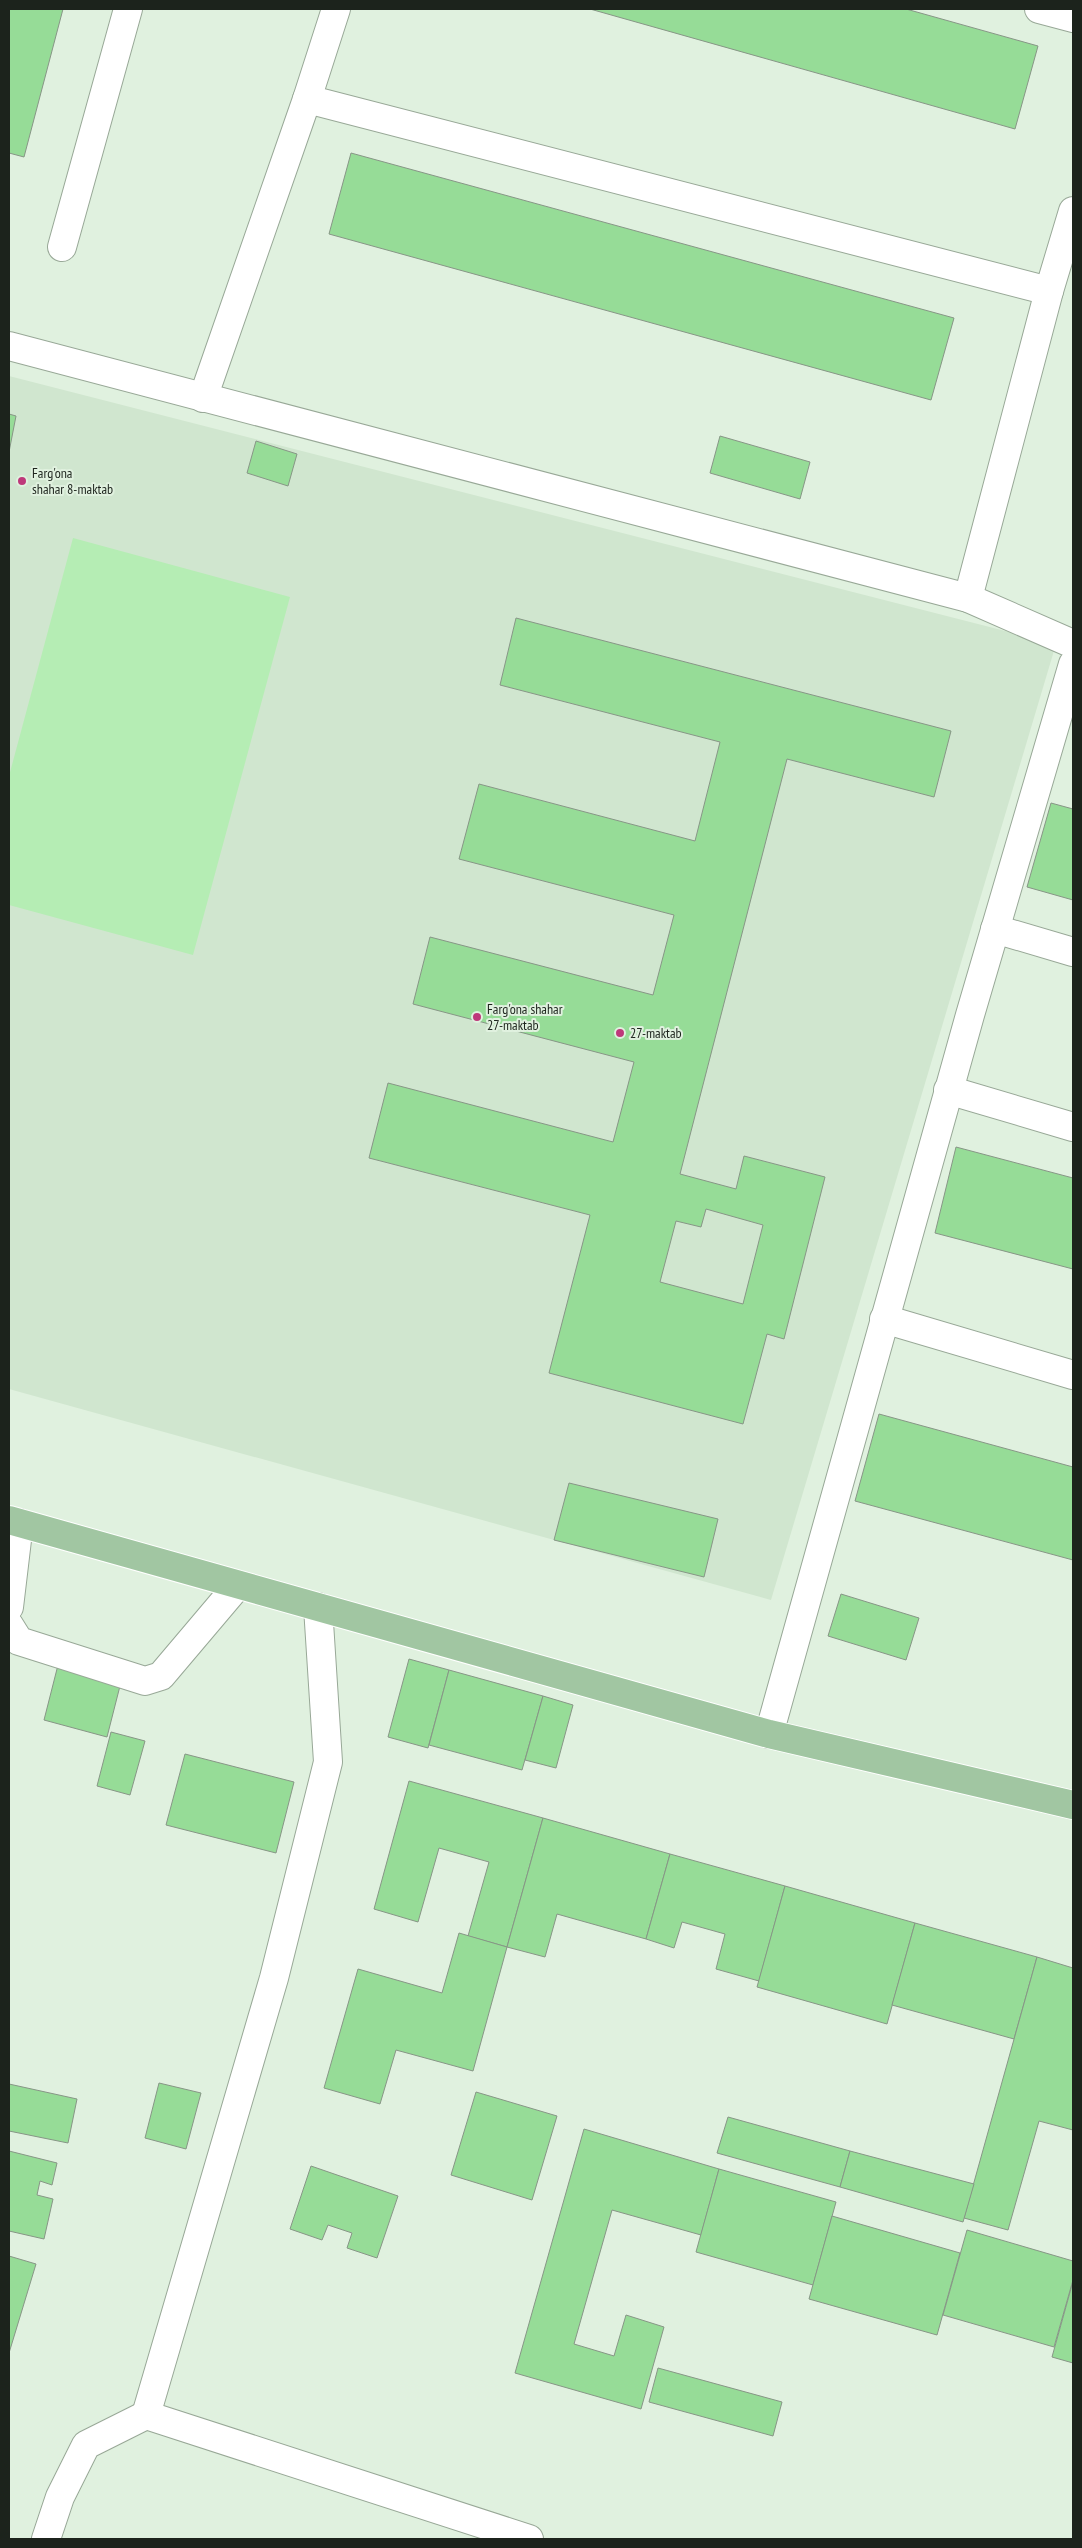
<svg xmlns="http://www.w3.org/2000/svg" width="1082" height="2548" font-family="'PT Sans Narrow',sans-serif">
<rect width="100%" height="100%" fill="#e0f1df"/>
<!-- built -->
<polygon fill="#d0e6cf" points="9,376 1056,644 771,1600 9,1389"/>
<!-- green -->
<polygon fill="#b5edb4" points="73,538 290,597 193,955 9,905 9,776"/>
<!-- building -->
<g fill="#96dc97" stroke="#879686" fill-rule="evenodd">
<polygon points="9,9 63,9 24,157 9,153"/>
<polygon points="590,9 906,9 1038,46 1015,129"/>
<polygon points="351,153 954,318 931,400 329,234"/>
<polygon points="9,414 16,416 9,452"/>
<polygon points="720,436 810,462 800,499 710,473"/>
<polygon points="256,441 297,454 288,486 247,473"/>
<path d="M516,618l435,113 -17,66 -147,-38 -107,415 56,15 8,-33 81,21 -41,162 -17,-5 -24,90 -194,-51 41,-158 -221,-57 19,-75 225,59 21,-80 -221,-58 17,-67 223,58 21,-80 -215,-56 20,-75 216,57 25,-99 -220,-57zM706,1209l57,16 -20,79 -83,-22 16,-61 25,6z"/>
<polygon points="1051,803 1073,809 1073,900 1027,887"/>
<polygon points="956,1147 1073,1178 1073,1269 935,1233"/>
<polygon points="879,1414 1073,1467 1073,1560 855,1501"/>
<polygon points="569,1483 718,1519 704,1577 554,1540"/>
<polygon points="841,1594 919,1618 906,1660 828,1636"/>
<polygon points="409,1659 449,1670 428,1748 388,1737"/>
<polygon points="58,1665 121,1682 107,1737 44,1720"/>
<polygon points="449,1670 543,1696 522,1770 429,1745"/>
<polygon points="543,1696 573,1705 556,1768 525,1760"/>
<polygon points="111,1732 145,1741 130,1795 97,1786"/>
<polygon points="185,1754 294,1782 276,1853 166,1825"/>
<polygon points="409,1781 543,1818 507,1947 468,1936 489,1862 439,1848 418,1922 374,1909"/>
<polygon points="543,1818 670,1854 646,1939 557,1914 545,1957 507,1947"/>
<polygon points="670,1854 785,1886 759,1981 716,1969 725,1934 682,1922 674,1948 646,1939"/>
<polygon points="785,1886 915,1923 887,2024 757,1987"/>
<polygon points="915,1923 1037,1957 1014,2039 892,2005"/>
<polygon points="459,1933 507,1947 473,2071 396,2050 380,2104 324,2088 358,1969 442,1993"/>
<polygon points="1037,1957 1073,1968 1073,2130 1039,2121 1008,2230 964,2218"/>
<polygon points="159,2083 201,2093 186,2149 145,2138"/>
<polygon points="9,2084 77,2099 68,2143 9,2131"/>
<polygon points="476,2092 557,2116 532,2200 451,2175"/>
<polygon points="728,2117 850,2151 840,2187 717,2153"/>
<polygon points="584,2129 719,2169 701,2235 612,2210 574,2344 614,2356 626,2315 664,2327 641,2409 515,2373"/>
<polygon points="9,2151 57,2163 52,2185 40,2181 37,2195 53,2199 44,2239 9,2231"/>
<polygon points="850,2151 974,2184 963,2222 840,2187"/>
<polygon points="311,2166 398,2196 377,2258 347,2248 352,2233 328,2225 322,2240 290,2229"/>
<polygon points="719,2169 836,2202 813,2285 696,2252"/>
<polygon points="832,2216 960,2253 937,2335 809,2299"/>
<polygon points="967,2230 1073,2261 1073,2280 1054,2347 943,2315"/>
<polygon points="9,2256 36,2264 9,2353"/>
<polygon points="1072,2285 1073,2285 1073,2363 1052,2357"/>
<polygon points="658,2368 782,2402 773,2436 649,2402"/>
</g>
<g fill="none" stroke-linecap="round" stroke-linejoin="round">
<defs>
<g id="minor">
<polyline points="1039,9 1073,18"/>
<polyline points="307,99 1049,291"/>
<polyline points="62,247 128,9"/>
<polyline points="9,346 968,598 1073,644"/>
<polyline points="203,398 307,99 336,9"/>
<polyline points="968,598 1049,291 1073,211"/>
<polyline points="995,929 1073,952"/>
<polyline points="948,1090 1073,1127"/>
<polyline points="884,1319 1073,1375"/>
<polyline points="9,1607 19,1523"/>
<polyline points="318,1607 328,1762 274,1978 146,2415 529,2539"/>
<polyline points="9,1625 19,1641 145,1681 161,1676 238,1585"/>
<polyline points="769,1734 970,1015 1073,664"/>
<polyline points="46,2539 60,2497 86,2445 146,2415"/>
</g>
<polyline id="major" points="9,1520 769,1734 1073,1805"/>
</defs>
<!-- minor casing -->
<use href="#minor" stroke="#98a897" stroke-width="30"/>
<!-- major casing -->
<use href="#major" stroke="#fff" stroke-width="30"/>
<!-- minor -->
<use href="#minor" stroke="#fff" stroke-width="28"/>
<!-- major -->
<use href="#major" stroke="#a1c6a2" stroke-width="28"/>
</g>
<!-- markers -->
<g fill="#be387a" stroke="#e0f1df" stroke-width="2">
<circle cx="22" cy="481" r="5"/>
<circle cx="477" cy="1017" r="5"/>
<circle cx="620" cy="1033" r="5"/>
</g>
<g text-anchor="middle" stroke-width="4" stroke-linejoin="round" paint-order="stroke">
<!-- poi labels -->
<g font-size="14" fill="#1c231c" stroke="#e0f1df" text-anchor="start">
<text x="32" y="478">Farg'ona<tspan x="32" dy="16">shahar 8-maktab</tspan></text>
<text x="487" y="1014">Farg'ona shahar<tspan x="487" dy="16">27-maktab</tspan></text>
<text x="630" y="1038">27-maktab</text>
</g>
</g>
<!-- border -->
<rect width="1082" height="2548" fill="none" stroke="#1c231c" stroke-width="20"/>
</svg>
